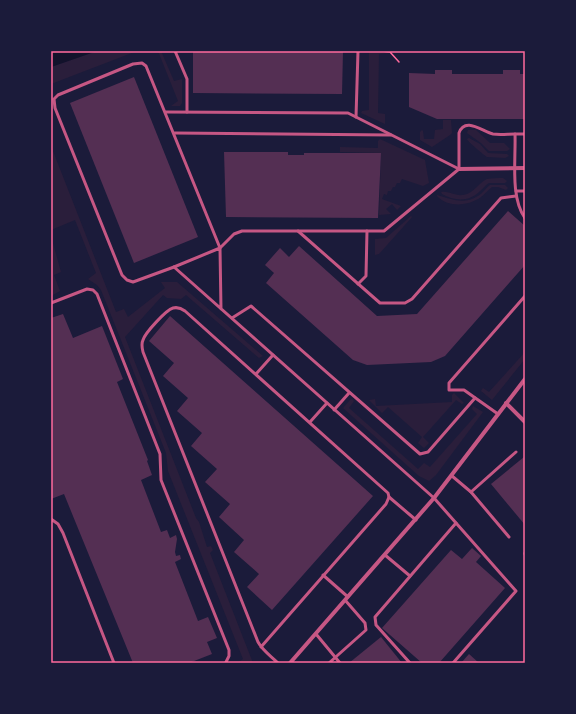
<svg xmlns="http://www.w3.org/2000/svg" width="576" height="714" font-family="'Exo 2',sans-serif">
<rect width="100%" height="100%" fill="#1b1b3a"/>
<!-- green -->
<g fill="#2a1e3b">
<polygon points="97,51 137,51 51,84 51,67"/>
<polygon points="158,51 161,51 174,81 182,79 182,103 180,106 171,106 178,101"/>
<polygon points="369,51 390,51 389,53 379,54 378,113 385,114 385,124 361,113 362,111 369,110"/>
<polygon points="443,120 451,120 452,133 450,135 432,147 420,140 420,132 422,130 423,131 424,139 434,139 435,130 443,129"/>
<polygon points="468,130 476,130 490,143 504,143 510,149 507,151 489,151 481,143 467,133"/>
<path d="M469,138l11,6 8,9 19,1 2,2 -4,2 -18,-1c-3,-2 -20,-16 -20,-18z"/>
<polygon points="380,139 425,160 429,183 423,186 402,179 400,183 397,183 395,187 393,187 391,191 388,191 387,195 384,194 382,199 401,206 397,210 392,204 386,209 391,214 379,215 381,153 340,152 340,147 378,148 378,141"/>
<polygon points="51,146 116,312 124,309 128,317 165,288 161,282 177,282 263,356 259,358 186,295 181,299 167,298 163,295 125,337 196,518 199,522 207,547 211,546 213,550 210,553 253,663 237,663 243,659 168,471 166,453 101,290 97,285 88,279 96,273 75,220 51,230"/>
<path d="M503,178l4,3 -2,2h-16c-4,2 -6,6 -10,9 -10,10 -25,9 -37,2l-1,-2c8,-1 14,4 22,3 12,-2 15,-12 24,-16 5,-1 11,-1 16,-1z"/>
<path d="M490,185h15l3,3 -2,2 -8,-3h-6c-4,3 -7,7 -11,10 -12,9 -33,11 -44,-1v-1c15,4 26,10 41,1 5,-3 8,-8 12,-11z"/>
<polygon points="411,216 412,217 379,254 375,255 375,239 386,238"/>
<polygon points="51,236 61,272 54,275 60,291 51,296"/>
<polygon points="525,352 525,359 492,400 481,391 483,388 489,392"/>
<polygon points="454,393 464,403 462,404 456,400 423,437 429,443 424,448 418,443 422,437 388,407 382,413 369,400 375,399 376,406 452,402 452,395"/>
<polygon points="350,400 352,399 354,401 349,408 418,469 424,463 430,467 477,414 472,409 473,406 483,412 436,475 429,481 419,476 343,408"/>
</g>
<!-- water -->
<polygon fill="#12122b" points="51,51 97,51 51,67"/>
<!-- building -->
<g fill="#542f53">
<polygon points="193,51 343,51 342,94 193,93"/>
<polygon points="435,70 452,70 452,74 503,74 503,70 520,70 520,74 525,74 525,119 437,119 409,107 409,73 435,74"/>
<polygon points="134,77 198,237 134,263 70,103"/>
<polygon points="224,152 288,152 288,155 304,155 304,153 381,153 378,218 226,217"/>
<polygon points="508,211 525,226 525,265 445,356 431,362 367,365 353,360 266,283 274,273 265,265 280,248 289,257 299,246 377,316 417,314"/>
<polygon points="63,314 73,338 102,326 123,379 117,382 148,460 147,461 152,475 141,480 161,532 167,530 170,538 176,535 177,539 175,552 176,556 180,555 181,559 175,562 198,621 208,617 217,638 207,642 212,654 189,663 133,663 64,494 51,499 51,318"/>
<polygon points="170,316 373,496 272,610 247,587 259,574 234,552 244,540 219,517 230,504 205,482 217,469 191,446 202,433 177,411 188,398 163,376 174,363 149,341"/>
<polygon points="524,457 525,458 525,525 491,484"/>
<polygon points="472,548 481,556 476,562 505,588 439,663 422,663 382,628 451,550 462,559"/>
<polygon points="381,637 402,663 349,663"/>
<polygon points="469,654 479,663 461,663"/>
</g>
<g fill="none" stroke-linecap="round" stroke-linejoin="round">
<!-- path -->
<polyline stroke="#ff6b9d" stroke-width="1.5" points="382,51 390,52 399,62"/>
<!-- service -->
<g stroke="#c65784" stroke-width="3">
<polyline points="175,51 187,79 187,112"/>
<polyline points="166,112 348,113 459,169"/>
<polyline points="356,117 358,51"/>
<polyline points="175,133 391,135"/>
<path d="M525,134h-10c1,24 -5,64 10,84"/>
<polyline points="516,191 525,191"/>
<polyline points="298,231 380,303 405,303 412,299 501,198 516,196"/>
<path d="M174,267l-41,15 -6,-2 -5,-5 -67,-167 -1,-9 4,-4 75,-31 9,-1 4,3 74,182 14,-14 8,-3h142l75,-62v-36c6,-17 24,-1 34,1 7,1 15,0 22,0"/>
<polyline points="358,284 366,276 367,231"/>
<polyline points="51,303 87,289 93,290 97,294 160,454 161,480 229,650 229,656 226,662"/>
<polyline points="221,309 220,248 174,267 434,498 516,591 453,663"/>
<polyline points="232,318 251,306 420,454 428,452 475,398"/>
<polyline points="256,374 273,355"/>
<polyline points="334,410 349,393"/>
<polyline points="498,414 464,390 449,390 449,383 525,296"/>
<polyline points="310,422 327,403"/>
<polyline points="452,476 471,492 509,537"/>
<polyline points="471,492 516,452"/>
<polyline points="389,497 416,520"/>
<polyline points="51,519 58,524 63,533 114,663"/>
<polyline points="525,553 525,554"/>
<polyline points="385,555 410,576"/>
<polyline points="323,575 348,597"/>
<polyline points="316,634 340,663"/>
<path d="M261,647l125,-143 3,-7 -1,-4 -203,-182c-4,-3 -8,-4 -12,-3 -7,2 -28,25 -30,32 -2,4 -1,8 0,12l115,290c5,9 13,14 20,21"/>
<polyline points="329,663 366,630 365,623 345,600"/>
<polyline points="410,663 376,625 375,617 456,523"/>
</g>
<!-- minor -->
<g stroke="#c65784" stroke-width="4">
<polyline points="459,169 525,168"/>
<polyline points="506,403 525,422"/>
<polyline points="290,663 434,498 525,379"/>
</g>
</g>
<!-- border -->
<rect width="576" height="714" fill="none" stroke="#1b1b3a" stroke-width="104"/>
<rect x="52" y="52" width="472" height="610" fill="none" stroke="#ff6b9d" stroke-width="1.5"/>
</svg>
